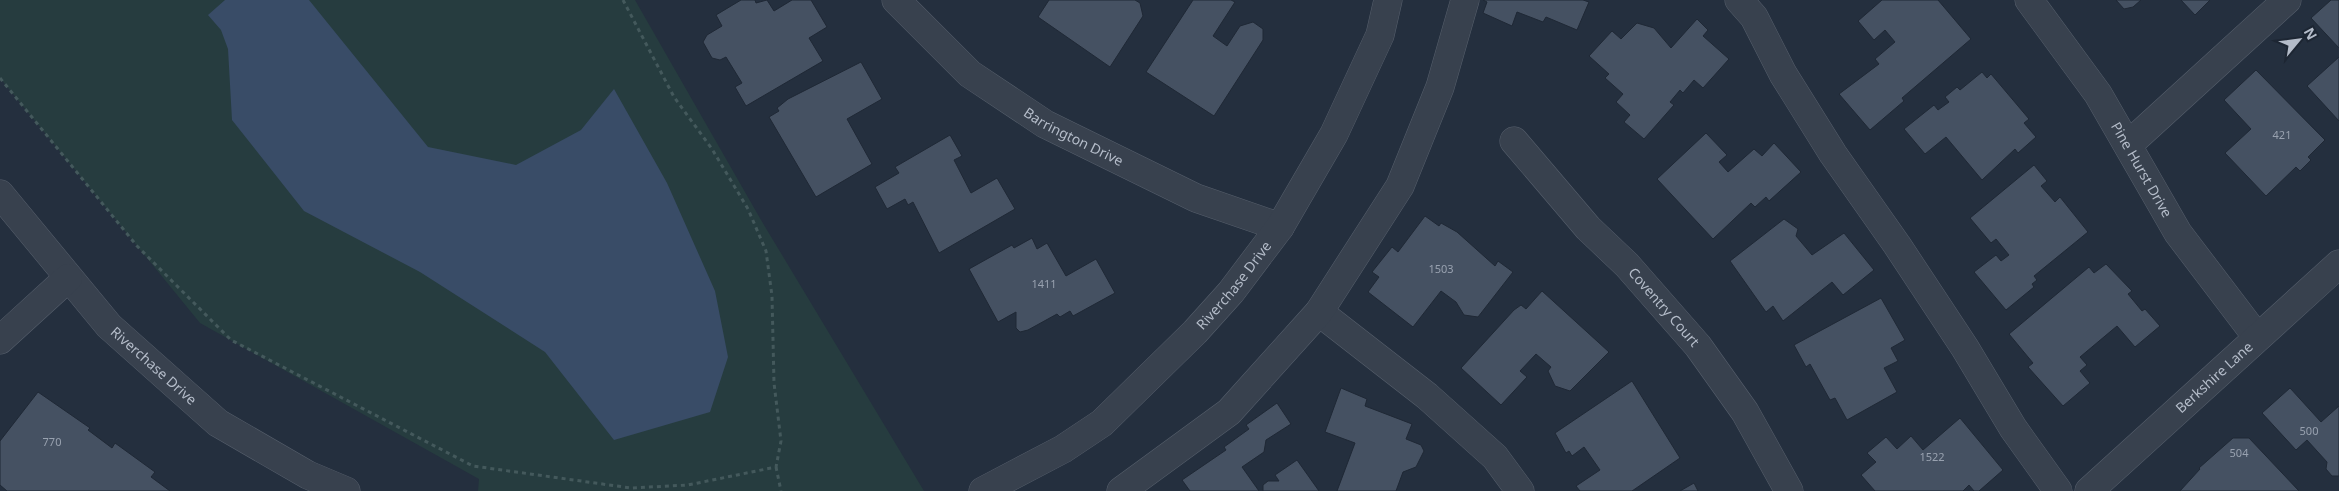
<svg xmlns="http://www.w3.org/2000/svg" width="2339" height="491" font-family="'Noto Sans',sans-serif">
<rect width="100%" height="100%" fill="#242f3e"/>
<!-- green -->
<polygon fill="#263c3f" points="0,0 635,0 761,220 924,491 478,491 479,479 200,323 0,78"/>
<!-- water -->
<polygon fill="#394c67" points="225,0 309,0 428,147 516,165 581,130 614,89 667,183 715,291 728,357 710,412 614,440 545,352 420,272 304,211 232,120 228,49 221,30 208,15"/>
<!-- building -->
<g fill="#455162" stroke="#1f2835">
<polygon points="741,0 755,0 756,3 767,0 774,11 792,0 811,0 827,27 809,38 823,61 746,106 735,87 742,83 726,57 720,60 712,58 703,42 707,35 722,26 716,15"/>
<polygon points="1049,0 1135,0 1140,3 1143,16 1110,67 1038,17"/>
<polygon points="1193,0 1231,0 1235,2 1213,36 1227,46 1240,26 1253,22 1263,29 1263,40 1214,116 1146,72"/>
<polygon points="1483,0 1583,0 1589,2 1577,30 1546,17 1543,22 1517,12 1512,26 1483,13 1487,2"/>
<polygon points="1882,0 1938,0 1971,39 1902,98 1904,101 1870,130 1839,94 1879,64 1875,59 1895,42 1885,30 1874,40 1858,21"/>
<polygon points="2116,0 2141,0 2133,7 2124,9"/>
<polygon points="2181,0 2210,0 2195,15"/>
<polygon points="2331,0 2339,0 2339,48 2311,18"/>
<polygon points="1697,19 1708,30 1703,36 1729,59 1703,88 1694,80 1683,93 1680,90 1670,102 1674,105 1644,139 1624,122 1630,115 1616,102 1623,94 1605,78 1609,74 1589,56 1612,31 1621,39 1637,23 1654,28 1671,48"/>
<polygon points="2339,57 2339,121 2307,86"/>
<polygon points="861,62 882,99 847,119 872,164 816,197 769,117 779,111 777,108 788,99"/>
<polygon points="2256,70 2325,140 2308,157 2311,160 2300,171 2296,167 2266,196 2225,153 2251,129 2224,100"/>
<polygon points="1982,72 1987,78 1991,74 2029,119 2024,123 2036,137 2018,153 2015,149 1982,180 1946,137 1925,154 1904,129 1934,105 1938,110 1949,102 1945,97 1957,87 1960,90"/>
<polygon points="1706,133 1727,155 1719,162 1728,172 1754,149 1762,156 1774,143 1801,172 1769,201 1766,197 1755,207 1751,203 1713,239 1657,179"/>
<polygon points="950,135 962,156 954,160 971,193 997,178 1015,209 939,253 913,202 908,205 905,199 887,209 875,187 899,173 895,167"/>
<polygon points="2034,165 2047,181 2041,186 2055,202 2060,197 2088,232 2034,276 2037,280 2032,284 2034,287 2006,310 1974,272 1996,255 2001,261 2009,255 1996,239 1991,243 1970,218"/>
<polygon points="1425,216 1439,226 1441,223 1457,232 1495,266 1498,261 1513,272 1478,317 1464,315 1456,302 1441,291 1413,327 1368,292 1379,277 1372,272 1392,247 1398,252"/>
<polygon points="1784,219 1798,229 1796,236 1812,255 1844,233 1874,270 1843,295 1832,282 1783,321 1773,306 1766,312 1730,261"/>
<polygon points="1032,238 1037,249 1047,243 1066,276 1096,259 1115,293 1073,316 1070,311 1060,317 1057,314 1028,330 1020,332 1016,328 1016,312 998,322 969,269 1012,245 1014,248"/>
<polygon points="2106,264 2132,291 2128,294 2142,311 2145,309 2160,326 2135,347 2117,326 2080,357 2087,365 2080,371 2090,383 2063,406 2028,367 2033,363 2009,334 2089,267 2094,273"/>
<polygon points="1542,291 1609,352 1570,391 1555,386 1548,371 1551,367 1536,354 1520,371 1527,377 1501,405 1461,368 1514,310 1521,305 1526,309"/>
<polygon points="1881,298 1905,340 1891,348 1898,361 1884,368 1897,392 1847,420 1835,398 1830,400 1810,364 1806,367 1794,345"/>
<polygon points="1632,381 1680,458 1632,491 1580,491 1576,486 1600,470 1584,447 1572,456 1569,451 1566,453 1555,433"/>
<polygon points="1341,388 1367,399 1365,406 1412,424 1406,439 1421,445 1424,451 1416,467 1403,472 1396,491 1337,491 1355,443 1325,432"/>
<polygon points="2290,388 2321,422 2339,406 2339,476 2332,476 2326,469 2327,462 2307,440 2296,450 2262,413"/>
<polygon points="38,392 90,428 88,430 112,448 115,443 155,472 151,477 170,491 7,491 0,485 0,441"/>
<polygon points="1277,403 1291,424 1266,440 1264,452 1242,467 1259,491 1190,491 1182,480 1226,450 1224,447 1249,429 1246,425"/>
<polygon points="1960,418 2003,470 1979,491 1974,491 1969,485 1963,491 1875,491 1861,475 1876,462 1867,453 1886,437 1897,449 1911,436 1923,450"/>
<polygon points="2233,438 2249,438 2299,491 2180,491 2200,469 2199,468"/>
<polygon points="1297,460 1319,491 1263,491 1263,485 1268,481 1279,481 1275,475"/>
<polygon points="1694,483 1698,491 1680,491"/>
</g>
<g fill="none" stroke-linecap="round" stroke-linejoin="round">
<defs>
<g id="minor">
<path id="s1" d="M896,0l74,74 75,50 151,74 84,29"/>
<polyline points="1739,0 1754,17 1783,74 1833,154 1897,245 1965,348 2013,428 2058,491"/>
<path id="s2" d="M2029,0l69,94 80,139 79,104"/>
<path id="s3" d="M1514,141l74,87 39,37 71,81 47,66 44,79"/>
<polyline points="2128,145 2287,0"/>
<path id="s4" d="M0,194l109,132 109,97 90,52 38,16"/>
<polyline points="1319,312 1427,396 1495,457 1520,491"/>
<polyline points="0,340 68,278"/>
<path id="s5" d="M983,491l80,-42 39,-26 93,-91 36,-40 49,-65 54,-93 46,-99 8,-35"/>
<polyline points="1121,491 1229,412 1319,312 1400,186 1440,87 1465,0"/>
<path id="s6" d="M2089,491l250,-227"/>
</g>
</defs>
<!-- minor casing -->
<use href="#minor" stroke="#565f6c" stroke-width="29"/>
<!-- path -->
<g stroke="#44595c" stroke-width="3" stroke-dasharray="4 4" stroke-linecap="butt">
<polyline points="0,78 137,246 231,340 473,466 631,488 688,485 776,467 781,441 774,383 772,296 766,251 748,209 712,149 674,97 623,0"/>
<polyline points="776,467 781,491"/>
</g>
<!-- minor -->
<use href="#minor" stroke="#38414e" stroke-width="28"/>
</g>
<g text-anchor="middle" stroke-width="5" stroke-linejoin="round" paint-order="stroke">
<!-- number labels -->
<g font-size="11" fill="#98a1af">
<text x="2282" y="139">421</text>
<text x="1441" y="273">1503</text>
<text x="1044" y="288">1411</text>
<text x="2309" y="435">500</text>
<text x="52" y="446">770</text>
<text x="2239" y="457">504</text>
<text x="1932" y="461">1522</text>
</g>
<!-- street labels -->
<g font-size="14" fill="#b4bcc9" stroke="#1d2633">
<text dy="5" stroke="none"><textPath href="#s1" startOffset="226">Barrington Drive</textPath></text>
<text dy="5" stroke="none"><textPath href="#s2" startOffset="204">Pine Hurst Drive</textPath></text>
<text dy="5" stroke="none"><textPath href="#s5" startOffset="328">Riverchase Drive</textPath></text>
<text dy="5" stroke="none"><textPath href="#s3" startOffset="224">Coventry Court</textPath></text>
<text dy="5" stroke="none"><textPath href="#s4" startOffset="231">Riverchase Drive</textPath></text>
<text dy="5" stroke="none"><textPath href="#s6" startOffset="169">Berkshire Lane</textPath></text>
</g>
</g>
<!-- north arrow -->
<g transform="translate(2299 40) rotate(61)" stroke="#1d2633" stroke-width="4" paint-order="stroke">
<path d="M0-4L9 19L0 12L-9 19Z" fill="#b4bcc9"/>
<text y="-8" font-size="14" font-weight="bold" text-anchor="middle" fill="#b4bcc9">N</text>
</g>
</svg>
